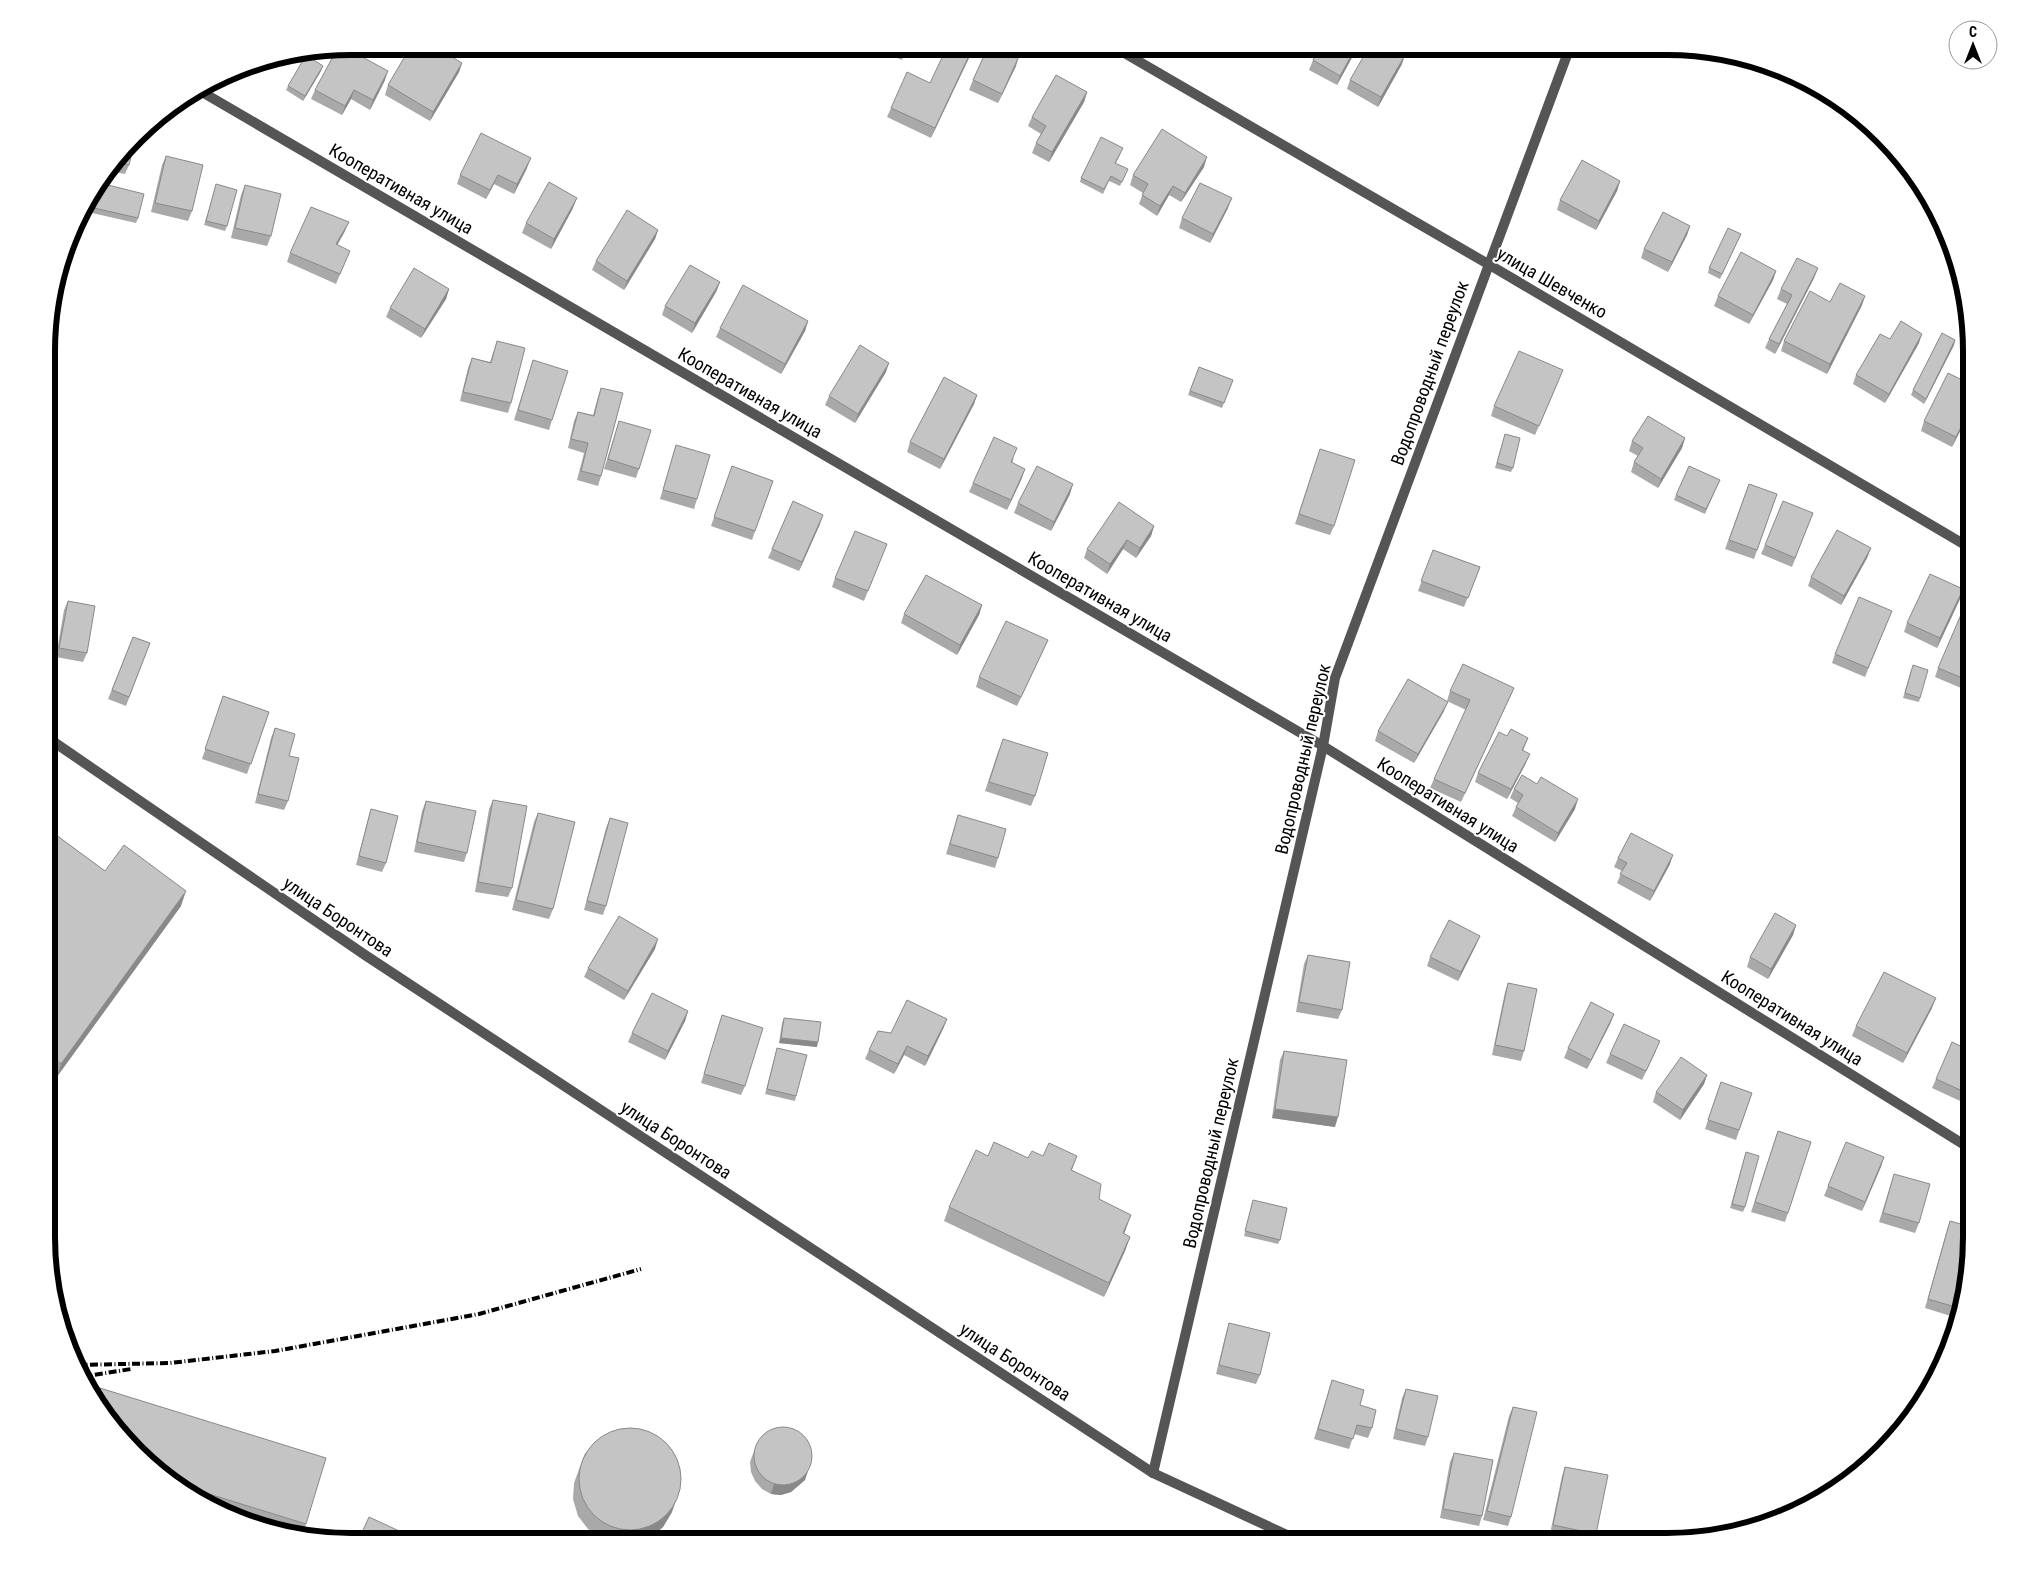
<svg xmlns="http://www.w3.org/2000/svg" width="2018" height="1588" font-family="'Roboto Condensed',sans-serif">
<rect width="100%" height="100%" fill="#fff"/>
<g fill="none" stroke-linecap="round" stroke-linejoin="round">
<!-- minor -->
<g stroke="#555" stroke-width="10">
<polyline points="1114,47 1488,264 1972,549"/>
<polyline points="202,92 1323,746 1971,1149"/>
<polyline points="1153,1473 1323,746 1335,678 1570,47"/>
</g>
<!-- tertiary -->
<polyline stroke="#555" stroke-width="10" points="48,738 365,955 1153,1473 1302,1542"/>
<!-- rail -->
<g stroke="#000" stroke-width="4" stroke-dasharray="8 2.5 1 2.5" stroke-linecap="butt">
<polyline points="76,1365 170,1363 275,1351 479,1314 641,1269"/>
<polyline points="81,1377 131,1369"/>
</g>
</g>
<!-- wall -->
<g fill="#a9a9a9">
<polygon points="869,46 923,47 920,54 907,48 902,60"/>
<polygon points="973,47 931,138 887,117 891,108 930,83"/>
<polygon points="1312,47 1358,47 1337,85 1309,70 1313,60 1317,52"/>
<polygon points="432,56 462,63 459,72 430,121 385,95 388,85"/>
<polygon points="252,62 256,62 250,71 244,67"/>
<polygon points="1402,64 1378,107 1347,89 1350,80"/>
<polygon points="1016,66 998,103 969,90 973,80"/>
<polygon points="321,71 303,101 286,90 288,86"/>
<polygon points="385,80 370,110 351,99 342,115 311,99 315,90"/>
<polygon points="1087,92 1084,102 1049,162 1032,153 1036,143 1041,134 1028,126 1032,117"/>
<polygon points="135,140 129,165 125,174 110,171"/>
<polygon points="1121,153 1116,163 1126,174 1120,186 1109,181 1103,194 1080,182 1081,178"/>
<polygon points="166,156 192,211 188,221 151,212 162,165"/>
<polygon points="1204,167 1181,202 1169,195 1157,216 1139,204 1143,193 1130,185 1133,175"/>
<polygon points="527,168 514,194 494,184 486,199 457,184 460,175"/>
<polygon points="1620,181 1617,191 1596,230 1557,210 1560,200"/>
<polygon points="100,183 138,218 136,223 92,213"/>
<polygon points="245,185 271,236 267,246 231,238 241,195"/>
<polygon points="215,189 227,226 225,231 204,225"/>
<polygon points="573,208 551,249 522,233 526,223"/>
<polygon points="1228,208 1210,243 1179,228 1182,218"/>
<polygon points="1690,226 1687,235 1668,272 1641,258 1644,249"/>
<polygon points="658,230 655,239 624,290 592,270 596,261"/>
<polygon points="345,231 337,245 346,260 336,284 287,262 290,253"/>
<polygon points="1741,234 1720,279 1708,273 1709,268"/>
<polygon points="1818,268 1814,278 1775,354 1765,348 1769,339 1787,304 1777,299 1781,289"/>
<polygon points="1776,271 1773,280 1749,324 1714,306 1718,296"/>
<polygon points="720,282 716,292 692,333 662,315 665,306"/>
<polygon points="449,289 446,299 421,338 386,317 390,308"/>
<polygon points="1865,296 1862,305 1827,374 1781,351 1784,341 1830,302"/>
<polygon points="808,321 805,331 781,374 716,337 720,328"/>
<polygon points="1890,339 1919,343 1885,403 1853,384 1856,375"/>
<polygon points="1955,340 1954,345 1924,404 1911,395 1913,390"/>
<polygon points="497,341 511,403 508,413 460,401 468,368 472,358 490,362"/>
<polygon points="533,360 552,420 549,430 514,420"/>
<polygon points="1199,367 1233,380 1222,408 1188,395"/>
<polygon points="886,372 855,423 825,405 829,396"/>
<polygon points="1559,380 1535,435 1491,416 1494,406"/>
<polygon points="601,388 601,476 598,486 577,480 584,453 568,448 574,421 578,412 593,415 598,397"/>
<polygon points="977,395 974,404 940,469 907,452 910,442"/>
<polygon points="1972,408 1952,447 1921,431 1924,421"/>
<polygon points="619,421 639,469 636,478 604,469"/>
<polygon points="1505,434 1513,468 1511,472 1495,468"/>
<polygon points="1685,438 1682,448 1658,488 1631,472 1634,462 1638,456 1629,451 1632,441"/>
<polygon points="676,445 697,499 694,509 660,499"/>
<polygon points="1014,458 1012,463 1022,478 1007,510 969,492 973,483"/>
<polygon points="1317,458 1334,526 1330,535 1295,524"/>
<polygon points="732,466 773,481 752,540 711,526"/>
<polygon points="1720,480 1705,514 1674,500 1676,495"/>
<polygon points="1749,484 1777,494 1754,559 1725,549"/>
<polygon points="1070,494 1051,531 1014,513 1018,503"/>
<polygon points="1813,513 1792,567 1761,554 1765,545"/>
<polygon points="820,524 799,571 768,558 772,549"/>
<polygon points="1154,526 1151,536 1136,558 1123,549 1107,574 1084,558 1087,549"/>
<polygon points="887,544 864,601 832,587 835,578"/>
<polygon points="1871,548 1867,558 1841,605 1808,586 1811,577"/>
<polygon points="1433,550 1480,567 1464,607 1418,591"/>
<polygon points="1960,599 1937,648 1904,632 1907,623"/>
<polygon points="68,601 87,653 83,662 56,657 64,610"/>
<polygon points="982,605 979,615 957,655 901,623 904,614"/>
<polygon points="1892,611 1865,677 1832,663 1835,654"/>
<polygon points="133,637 150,643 126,706 108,699"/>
<polygon points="1048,640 1044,649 1017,706 976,687 979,677"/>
<polygon points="1972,665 1961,688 1935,677 1938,668"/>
<polygon points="1911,670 1920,698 1919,702 1903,698"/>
<polygon points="1514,688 1510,697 1461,802 1430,788 1434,779 1466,710 1447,701 1450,691"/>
<polygon points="223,696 269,712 247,774 202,759"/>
<polygon points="1444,711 1414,763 1375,741 1378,731"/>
<polygon points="275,728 289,756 288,801 284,810 255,803 271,738"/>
<polygon points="1507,736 1528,738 1523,751 1526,763 1507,799 1475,782 1478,773"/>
<polygon points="999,749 1035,796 1031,806 985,791"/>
<polygon points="1537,784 1575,809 1555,842 1512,816 1516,807 1518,803 1510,798 1514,789"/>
<polygon points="493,800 512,888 508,897 475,892 489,809"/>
<polygon points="426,801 467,853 464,862 414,852 422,811"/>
<polygon points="371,809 386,863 382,872 356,865 368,819"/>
<polygon points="538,813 553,909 549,919 512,910 534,822"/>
<polygon points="958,815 998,858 995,868 946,854"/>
<polygon points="610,818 606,906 603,915 584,910 606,828"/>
<polygon points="48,829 105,871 181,906 56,1078 47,1072"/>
<polygon points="1618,858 1670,864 1650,901 1617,883 1622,871 1614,867"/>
<polygon points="1796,925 1793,935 1768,979 1747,967 1750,957"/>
<polygon points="1480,936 1476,945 1458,981 1427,966 1430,957"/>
<polygon points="655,949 624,1000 584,977 588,968"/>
<polygon points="1308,955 1342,1010 1338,1019 1296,1012 1304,964"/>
<polygon points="1508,983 1524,1051 1521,1061 1492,1055 1505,992"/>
<polygon points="1932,1008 1903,1063 1852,1036 1856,1026"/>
<polygon points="688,1011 685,1021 665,1060 628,1042 632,1033"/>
<polygon points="1614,1014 1610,1024 1587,1069 1564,1058 1568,1048"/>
<polygon points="722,1015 745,1086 741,1095 701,1083"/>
<polygon points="784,1018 817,1047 779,1043 782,1023"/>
<polygon points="947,1019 943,1029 925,1066 904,1055 894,1074 865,1059 869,1050 891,1033"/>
<polygon points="777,1048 796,1096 795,1101 765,1094"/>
<polygon points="1284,1051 1335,1127 1272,1118 1280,1060"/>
<polygon points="1656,1051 1642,1080 1606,1063 1610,1054"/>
<polygon points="1971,1051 1971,1106 1932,1088 1936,1079"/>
<polygon points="1707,1075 1704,1084 1680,1120 1653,1102 1656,1092"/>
<polygon points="1721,1082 1752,1093 1736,1140 1705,1129"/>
<polygon points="1778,1131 1788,1213 1785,1222 1751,1212"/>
<polygon points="1746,1152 1745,1207 1743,1212 1730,1208"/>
<polygon points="988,1156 1028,1158 1043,1156 1077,1156 1072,1170 1126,1229 1124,1234 1130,1237 1125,1251 1104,1297 944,1221 949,1207"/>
<polygon points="1884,1157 1862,1211 1824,1196 1828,1186"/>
<polygon points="1894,1174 1919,1223 1915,1233 1879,1222"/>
<polygon points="1253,1200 1280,1240 1278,1244 1244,1236"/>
<polygon points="1950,1221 1971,1258 1957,1318 1925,1308 1947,1230"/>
<polygon points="1229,1323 1260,1375 1256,1384 1216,1374 1226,1333"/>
<polygon points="1332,1380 1360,1405 1372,1428 1368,1438 1354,1434 1349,1449 1314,1439"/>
<polygon points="1406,1389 1428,1437 1425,1446 1393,1439 1402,1398"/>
<polygon points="1513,1407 1511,1517 1508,1526 1483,1520 1509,1416"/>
<polygon points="757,1443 805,1480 791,1492 781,1495 771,1494 762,1489 755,1481 751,1472 750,1462"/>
<polygon points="585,1453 672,1512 663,1527 650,1538 640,1541 610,1541 601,1538 588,1529 578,1516 573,1499 574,1483"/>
<polygon points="1454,1453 1482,1516 1479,1526 1440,1518 1450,1462"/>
<polygon points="150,1466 306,1524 302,1534 234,1518"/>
<polygon points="1565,1467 1596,1534 1593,1542 1583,1542 1550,1534 1562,1476"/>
</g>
<!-- shaded-wall -->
<g fill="#898989">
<polygon points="973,47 971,54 931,138 935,128"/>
<polygon points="1356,47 1358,47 1357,48 1337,85 1340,76"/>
<polygon points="1405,55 1402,64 1378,107 1381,97"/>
<polygon points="1019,56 1016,66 998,103 1002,94"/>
<polygon points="253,62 256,62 250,71"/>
<polygon points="462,63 459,72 430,121 433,112"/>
<polygon points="323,66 321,71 303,101 305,96"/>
<polygon points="388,71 385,80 370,110 373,100"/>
<polygon points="354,90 351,99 342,115 345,106"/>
<polygon points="1087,92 1084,102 1049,162 1052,152"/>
<polygon points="1207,157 1204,167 1181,202 1185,193"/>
<polygon points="531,158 527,168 514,194 517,184"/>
<polygon points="498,175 494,184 486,199 490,190"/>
<polygon points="1620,181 1617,191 1596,230 1599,221"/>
<polygon points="1173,186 1169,195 1157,216 1160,206"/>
<polygon points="577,198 573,208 551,249 554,239"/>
<polygon points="1232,198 1228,208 1210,243 1213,234"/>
<polygon points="349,222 345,231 332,254 336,244"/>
<polygon points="1690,226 1687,235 1668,272 1672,262"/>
<polygon points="658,230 655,239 624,290 627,281"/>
<polygon points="1818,268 1814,278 1775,354 1779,344"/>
<polygon points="1776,271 1773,280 1749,324 1753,315"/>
<polygon points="720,282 716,292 692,333 695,323"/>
<polygon points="449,289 446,299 421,338 425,329"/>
<polygon points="1865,296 1862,305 1827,374 1830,364"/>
<polygon points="808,321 805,331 781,374 785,364"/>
<polygon points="1922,334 1919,343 1885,403 1889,394"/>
<polygon points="1955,340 1954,345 1924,404 1926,399"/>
<polygon points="889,363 886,372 855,423 858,414"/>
<polygon points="977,395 974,404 940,469 944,459"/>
<polygon points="1972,405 1972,408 1952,447 1956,437"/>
<polygon points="1685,438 1682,448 1658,488 1661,479"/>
<polygon points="1025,469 1022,478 1007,510 1011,500"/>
<polygon points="1073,484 1070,494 1051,531 1054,522"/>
<polygon points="823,515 820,524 799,571 802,562"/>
<polygon points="1154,526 1151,536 1136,558 1140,548"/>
<polygon points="1127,540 1123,549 1107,574 1110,564"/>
<polygon points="1871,548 1867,558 1841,605 1844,596"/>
<polygon points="1963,589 1960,599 1937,648 1940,638"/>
<polygon points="982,605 979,615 957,655 960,645"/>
<polygon points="1514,688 1510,697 1461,802 1465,793"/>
<polygon points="1448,702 1444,711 1414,763 1418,754"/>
<polygon points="1530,754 1526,763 1507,799 1511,789"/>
<polygon points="1578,799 1575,809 1555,842 1558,833"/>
<polygon points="1673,855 1670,864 1650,901 1654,891"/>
<polygon points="186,891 181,906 56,1078 61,1064"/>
<polygon points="1796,925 1793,935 1768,979 1771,969"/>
<polygon points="1480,936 1476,945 1458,981 1461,972"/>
<polygon points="658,939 655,949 624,1000 628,991"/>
<polygon points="1936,998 1932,1008 1903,1063 1907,1053"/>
<polygon points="688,1011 685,1021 665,1060 668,1051"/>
<polygon points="1614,1014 1610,1024 1587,1069 1591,1060"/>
<polygon points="947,1019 943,1029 925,1066 928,1056"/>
<polygon points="781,1038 818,1042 817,1047 779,1043"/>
<polygon points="907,1046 904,1055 894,1074 898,1064"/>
<polygon points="1707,1075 1704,1084 1680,1120 1683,1110"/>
<polygon points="1275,1109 1338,1117 1335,1127 1272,1118"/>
<polygon points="1884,1157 1881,1167 1862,1211 1865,1202"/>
<polygon points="1131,1215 1126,1229 1117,1247 1123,1233"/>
<polygon points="1130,1237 1125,1251 1104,1297 1109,1283"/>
<polygon points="808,1471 805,1480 791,1492 781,1495 771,1494 774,1484"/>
<polygon points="677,1498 672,1512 663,1527 650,1538 640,1541 618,1541 622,1530"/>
</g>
<!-- building -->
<g fill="#c4c4c4" stroke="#898989">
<polygon points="411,46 415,46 432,56 437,48 462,63 433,112 388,85"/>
<polygon points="344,47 388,71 373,100 354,90 345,106 315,90 337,49"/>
<polygon points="896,47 907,47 905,51"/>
<polygon points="947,47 973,47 935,128 891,108 907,72 930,83"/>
<polygon points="988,47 998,47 1019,56 1002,94 973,80"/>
<polygon points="1320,47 1356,47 1340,76 1313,60"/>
<polygon points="1369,47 1391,47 1405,55 1381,97 1350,80"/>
<polygon points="306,55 323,66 305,96 288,86"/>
<polygon points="1056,75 1087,92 1052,152 1036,143 1046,126 1032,117"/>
<polygon points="1162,129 1207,157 1185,193 1173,186 1160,206 1142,195 1148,184 1133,175"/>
<polygon points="481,133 531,158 517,184 498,175 490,190 460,175"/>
<polygon points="1101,137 1123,148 1115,163 1128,169 1122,182 1111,176 1104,189 1081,178"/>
<polygon points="135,140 129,165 117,162"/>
<polygon points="166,156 203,165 192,211 155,203"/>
<polygon points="1582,160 1620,181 1599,221 1560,200"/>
<polygon points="549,182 577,198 554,239 526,223"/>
<polygon points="100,183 144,194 138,218 94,208"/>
<polygon points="1200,183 1232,198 1213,234 1182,218"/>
<polygon points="216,184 237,190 227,226 206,221"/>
<polygon points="245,185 281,194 271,236 235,228"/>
<polygon points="311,207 349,222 336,244 350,251 340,274 290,253"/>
<polygon points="627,210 658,230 627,281 596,261"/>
<polygon points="1663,212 1690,226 1672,262 1644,249"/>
<polygon points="1728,228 1741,234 1722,274 1709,268"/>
<polygon points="1741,252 1776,271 1753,315 1718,296"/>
<polygon points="1797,258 1818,268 1779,344 1769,339 1792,295 1781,289"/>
<polygon points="690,265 720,282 695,323 665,306"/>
<polygon points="414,268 449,289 425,329 390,308"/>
<polygon points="1840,283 1865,296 1830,364 1784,341 1810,291 1830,302"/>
<polygon points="743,285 808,321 785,364 720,328"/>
<polygon points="1901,321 1922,334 1889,394 1856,375 1880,334 1890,339"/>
<polygon points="1942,333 1955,340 1926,399 1913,390"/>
<polygon points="497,341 525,348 511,403 463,392 472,358 491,363"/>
<polygon points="860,345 889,363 858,414 829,396"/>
<polygon points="1519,351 1563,370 1539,426 1494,406"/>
<polygon points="533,360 568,371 552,420 518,410"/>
<polygon points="1199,367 1233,380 1224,403 1190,391"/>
<polygon points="1948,373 1972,385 1972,405 1956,437 1924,421"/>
<polygon points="944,377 977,395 944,459 910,442"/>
<polygon points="601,388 623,393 601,476 581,471 588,443 571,439 578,412 594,416"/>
<polygon points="1648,416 1685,438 1661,479 1634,462 1643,448 1632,441"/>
<polygon points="619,421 651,430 639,469 608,459"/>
<polygon points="1505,434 1520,438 1513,468 1497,463"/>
<polygon points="994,437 1017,448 1011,462 1025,469 1011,500 973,483"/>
<polygon points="676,445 710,455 697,499 663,490"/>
<polygon points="1320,449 1355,460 1334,526 1299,514"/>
<polygon points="732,466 773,481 755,531 714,517"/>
<polygon points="1037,466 1073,484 1054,522 1018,503"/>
<polygon points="1689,466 1720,480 1706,509 1676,495"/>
<polygon points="1749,484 1777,494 1757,550 1729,540"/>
<polygon points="793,501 823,515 802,562 772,549"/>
<polygon points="1783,501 1813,513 1795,558 1765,545"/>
<polygon points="1119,502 1154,526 1140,548 1127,540 1110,564 1087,549"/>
<polygon points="1837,530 1871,548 1844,596 1811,577"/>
<polygon points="855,531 887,544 868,591 835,578"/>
<polygon points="1433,550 1480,567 1468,598 1421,581"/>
<polygon points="1930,574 1963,589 1940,638 1907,623"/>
<polygon points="926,575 982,605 960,645 904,614"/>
<polygon points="1859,597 1892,611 1868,668 1835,654"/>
<polygon points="68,601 95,606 87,653 59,648"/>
<polygon points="1966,603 1972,606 1972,663 1965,679 1938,668"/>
<polygon points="1006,621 1048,640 1021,697 979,677"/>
<polygon points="133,637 150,643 129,697 112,690"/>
<polygon points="1463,664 1514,688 1465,793 1434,779 1470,700 1450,691"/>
<polygon points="1913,665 1928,670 1920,698 1905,693"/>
<polygon points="1408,679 1448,702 1418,754 1378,731"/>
<polygon points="223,696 269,712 251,764 205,749"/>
<polygon points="275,728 295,734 289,756 299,758 288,801 258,794"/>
<polygon points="1511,729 1528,738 1522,750 1530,754 1511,789 1478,773 1499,732 1507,736"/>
<polygon points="1003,739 1048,753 1035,796 989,782"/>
<polygon points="1522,775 1537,784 1541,777 1578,799 1558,833 1516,807 1523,795 1514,789"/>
<polygon points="493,800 527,806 512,888 478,882"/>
<polygon points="426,801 476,811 467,853 417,842"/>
<polygon points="371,809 398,816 386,863 359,856"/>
<polygon points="538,813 575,822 553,909 516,900"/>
<polygon points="958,815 1006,829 998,858 950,844"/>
<polygon points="610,818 628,823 606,906 587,901"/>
<polygon points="48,829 105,871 124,845 186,891 61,1064 47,1054 48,964 49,962 48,961"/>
<polygon points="1631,833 1673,855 1654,891 1620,874 1627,863 1618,858"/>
<polygon points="1775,913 1796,925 1771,969 1750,957"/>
<polygon points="619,916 658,939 628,991 588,968"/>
<polygon points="1449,920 1480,936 1461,972 1430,957"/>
<polygon points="1308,955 1350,962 1342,1010 1299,1002"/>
<polygon points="1884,972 1936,998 1907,1053 1856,1026"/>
<polygon points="1508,983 1537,989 1524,1051 1495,1045"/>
<polygon points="652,993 688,1011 668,1051 632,1033"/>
<polygon points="907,1000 947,1019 928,1056 907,1046 898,1064 869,1050 878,1031 891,1033"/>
<polygon points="1591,1002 1614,1014 1591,1060 1568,1048"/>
<polygon points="722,1015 763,1028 745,1086 704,1074"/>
<polygon points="784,1018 821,1022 818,1042 781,1038"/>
<polygon points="1624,1024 1660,1041 1646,1071 1610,1054"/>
<polygon points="1952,1042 1971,1051 1971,1095 1936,1079"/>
<polygon points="777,1048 807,1055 796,1096 767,1089"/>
<polygon points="1284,1051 1347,1060 1338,1117 1275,1109"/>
<polygon points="1681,1057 1707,1075 1683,1110 1656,1092"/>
<polygon points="1721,1082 1752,1093 1739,1130 1708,1120"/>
<polygon points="1778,1131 1811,1142 1788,1213 1755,1202"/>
<polygon points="994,1142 1028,1158 1032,1151 1043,1156 1049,1143 1077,1156 1071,1170 1101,1184 1099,1199 1131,1215 1123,1233 1130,1237 1109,1283 949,1207 976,1150 988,1156"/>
<polygon points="1846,1142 1884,1157 1865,1202 1828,1186"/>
<polygon points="1746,1152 1759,1156 1745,1207 1732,1204"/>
<polygon points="1894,1174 1930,1184 1919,1223 1883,1213"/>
<polygon points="1253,1200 1287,1208 1280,1240 1245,1231"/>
<polygon points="1950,1221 1971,1227 1971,1258 1959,1308 1928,1299"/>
<polygon points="1229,1323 1270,1333 1260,1375 1219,1365"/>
<polygon points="1332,1380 1364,1390 1360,1405 1376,1410 1372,1428 1357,1425 1353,1439 1318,1429"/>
<polygon points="87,1384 326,1458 306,1524 180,1485 150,1466"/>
<polygon points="1406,1389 1438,1396 1428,1437 1396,1429"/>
<polygon points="1513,1407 1537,1412 1511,1517 1487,1511"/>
<circle cx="783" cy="1456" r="29"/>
<circle cx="630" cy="1479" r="51"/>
<polygon points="1454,1453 1493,1460 1482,1516 1443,1509"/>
<polygon points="1565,1467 1608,1475 1596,1534 1553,1525"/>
<polygon points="369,1517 421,1541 358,1541"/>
</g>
<g text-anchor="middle" stroke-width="4" stroke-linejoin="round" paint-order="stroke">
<!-- street labels -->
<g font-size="18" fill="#000" stroke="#fff">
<text transform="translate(401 189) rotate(30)" y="6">Кооперативная улица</text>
<text transform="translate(1552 283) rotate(30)" y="6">улица Шевченко</text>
<text transform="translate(1430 373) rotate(-70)" y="6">Водопроводный переулок</text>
<text transform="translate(750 393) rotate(30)" y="6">Кооперативная улица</text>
<text transform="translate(1100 597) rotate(30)" y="6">Кооперативная улица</text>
<text transform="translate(1303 759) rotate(-77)" y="6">Водопроводный переулок</text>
<text transform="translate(1448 805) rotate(32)" y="6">Кооперативная улица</text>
<text transform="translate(338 917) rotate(34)" y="6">улица Боронтова</text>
<text transform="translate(1792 1018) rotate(32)" y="6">Кооперативная улица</text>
<text transform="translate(676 1140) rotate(33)" y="6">улица Боронтова</text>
<text transform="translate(1211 1153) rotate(-77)" y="6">Водопроводный переулок</text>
<text transform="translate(1015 1362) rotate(33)" y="6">улица Боронтова</text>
</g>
</g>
<!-- crop -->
<path d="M0 0H2018V1588H0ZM351 55H1667A296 296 0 0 1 1963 351V1237A296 296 0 0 1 1667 1533H351A296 296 0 0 1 55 1237V351A296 296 0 0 1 351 55Z" fill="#fff" fill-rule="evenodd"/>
<path fill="none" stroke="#000" stroke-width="6" d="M351 55H1667A296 296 0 0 1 1963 351V1237A296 296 0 0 1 1667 1533H351A296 296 0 0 1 55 1237V351A296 296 0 0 1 351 55Z"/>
<!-- north arrow -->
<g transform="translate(1973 45)"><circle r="24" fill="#ffffff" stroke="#999999"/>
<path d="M0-4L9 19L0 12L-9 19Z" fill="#000000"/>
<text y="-8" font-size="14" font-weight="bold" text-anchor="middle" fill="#000000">С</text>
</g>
</svg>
